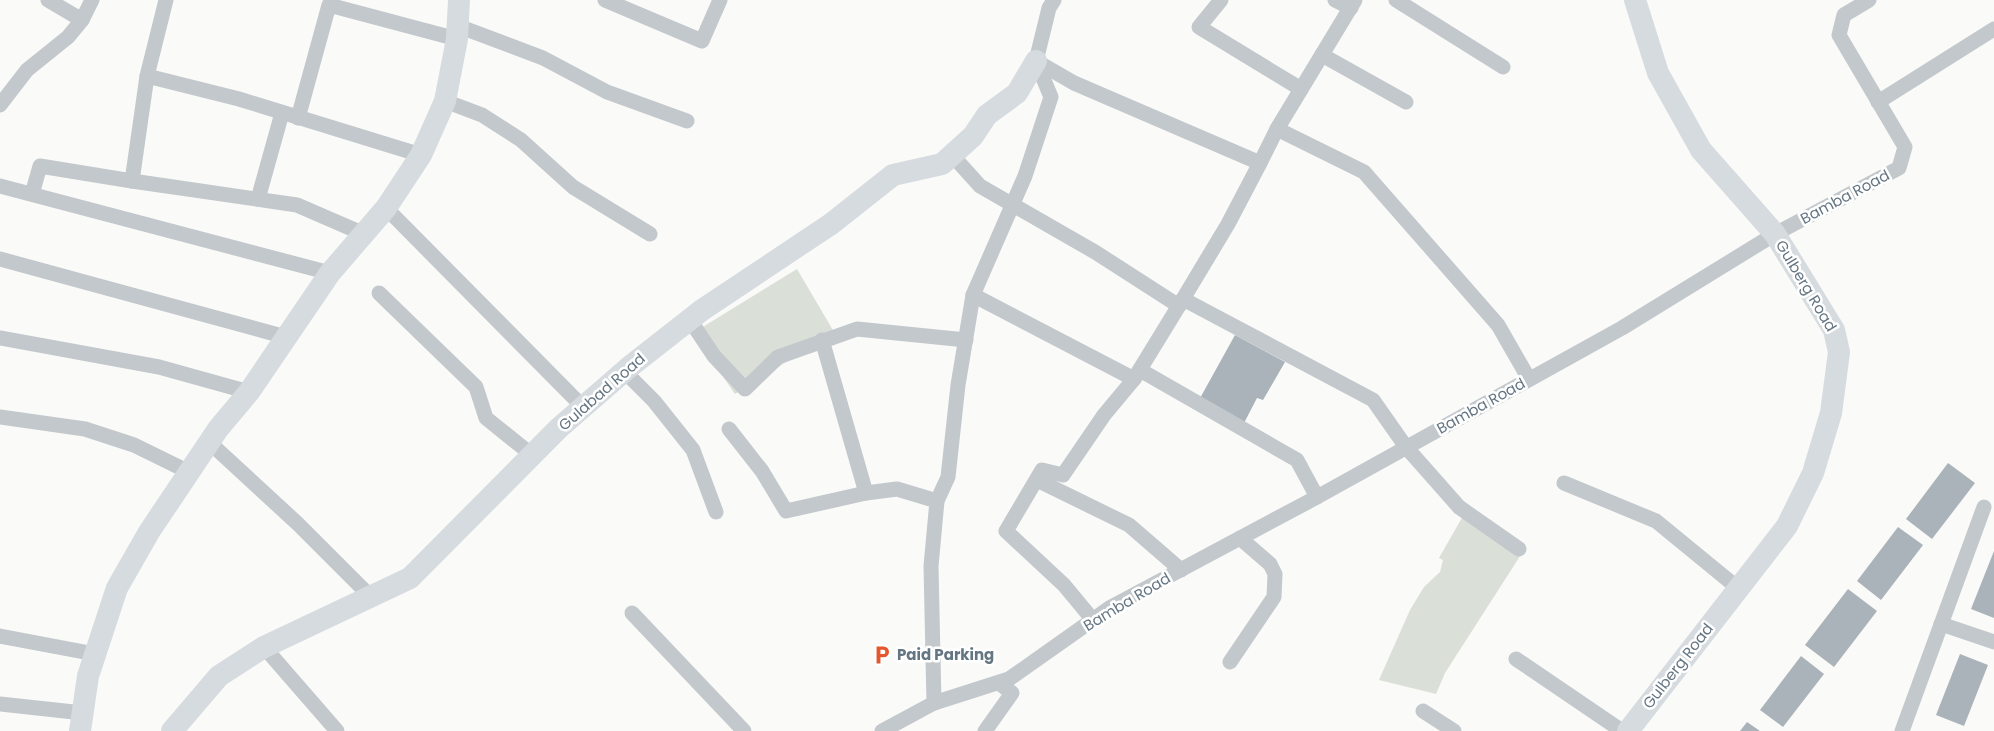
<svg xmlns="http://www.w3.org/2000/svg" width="1994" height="731" font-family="Poppins,sans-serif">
<rect width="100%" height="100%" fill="#fafaf8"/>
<!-- green -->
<g fill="#dadfd7">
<polygon points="797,269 834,332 735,394 693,333"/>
<polygon points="1463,516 1522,553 1445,673 1436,694 1379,680 1410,610 1424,587 1440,572 1443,560 1439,558"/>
</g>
<!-- building -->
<g fill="#aab3b9">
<polygon points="1235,335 1285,362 1263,400 1257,398 1244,423 1199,400"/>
<polygon points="1948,463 1975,483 1932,539 1906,519"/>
<polygon points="1898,527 1923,545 1881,600 1857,581"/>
<polygon points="1994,551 1994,618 1971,609"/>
<polygon points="1848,589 1877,611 1834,667 1805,645"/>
<polygon points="1960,654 1988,665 1964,726 1936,715"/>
<polygon points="1801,656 1824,674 1783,727 1760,710"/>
<polygon points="1747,722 1760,731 1740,731"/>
</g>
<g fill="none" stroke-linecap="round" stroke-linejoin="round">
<!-- street -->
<g stroke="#c3c8cc" stroke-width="15">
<polyline points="48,0 82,20"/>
<polyline points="605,0 702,41 720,0"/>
<polyline points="1054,0 1049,8 1036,61 1074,83 1260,163 1277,129 1355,0"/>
<polyline points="1221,0 1199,27 1301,89"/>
<polyline points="1335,0 1351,8"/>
<polyline points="1396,0 1503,67"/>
<polyline points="458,26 543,58 607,92 687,121"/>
<polyline points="1322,55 1406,102"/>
<polyline points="147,76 166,0"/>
<polyline points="445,101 482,115 521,140 573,187 650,234"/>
<polyline points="1878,102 1994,29"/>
<polyline points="0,105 27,70 68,37 82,20 92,0"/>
<polyline points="298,118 329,5 457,39"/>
<polyline points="1277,129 1364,172 1498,325 1529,379"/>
<polyline points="952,155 980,186 1095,252 1179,306"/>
<polyline points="1260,163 1228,224 1183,299 1373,400 1406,447 1459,507 1519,549"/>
<polyline points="132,181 297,205 364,234"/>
<polyline points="0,186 330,273"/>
<polyline points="32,194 40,166 132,181 147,76 239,99 421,155"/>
<polyline points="258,199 282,113"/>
<polyline points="386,208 583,407"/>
<polyline points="0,259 286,337"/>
<polyline points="379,293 476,387 486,418 532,455"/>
<polyline points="973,295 1134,379"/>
<polyline points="690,320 714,356 745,389 778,357 857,329 966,340"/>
<polyline points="0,338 159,367 249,392"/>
<polyline points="822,340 866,493 897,489 937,501"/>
<polyline points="1140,370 1297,460 1317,497"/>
<polyline points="624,371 654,401 693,450 716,512"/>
<polyline points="0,417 85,429 134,445 189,472"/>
<polyline points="729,429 762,471 786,511 866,493"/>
<polyline points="209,442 298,524 370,596"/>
<polyline points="1037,480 1129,525 1181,570"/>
<polyline points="1564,483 1656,521 1739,589"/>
<polyline points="632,613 744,731"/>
<polyline points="1093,620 1064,585 1006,531 1042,470 1063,475 1104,415 1134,379 1183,299"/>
<polyline points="1941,624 1994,642"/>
<polyline points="0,636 95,654"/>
<polyline points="264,647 337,731"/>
<polyline points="1516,659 1622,731"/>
<polyline points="1230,662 1274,597 1275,574 1270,564 1240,538"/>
<polyline points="934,703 931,566 937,501 948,477 958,385 973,295 1025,176 1051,97 1036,61"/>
<polyline points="0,704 83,713"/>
<polyline points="1423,711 1454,731"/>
<polyline points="882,731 934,703 1009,679 1111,607 1317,497 1622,328 1775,234 1899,168 1905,147 1839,35 1844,15 1869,0"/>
<polyline points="985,731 1012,693 999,683"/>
<polyline points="1902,731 1984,507"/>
</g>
<!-- secondary -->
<g stroke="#d6dbdf" stroke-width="22">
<polyline points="80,731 88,676 117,588 149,532 218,429 249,392 330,273 386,208 421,155 445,101 457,39 459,0"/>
<polyline points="172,731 219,676 264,647 410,578 559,428 628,368 702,310 831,224 893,175 942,164 973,136 987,115 1017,93 1036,61"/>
<polyline points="1628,731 1787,526 1813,473 1831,413 1839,352 1834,330 1775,234 1701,150 1658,73 1635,0"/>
</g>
</g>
<!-- icons -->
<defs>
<symbol id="parking-bare" viewBox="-9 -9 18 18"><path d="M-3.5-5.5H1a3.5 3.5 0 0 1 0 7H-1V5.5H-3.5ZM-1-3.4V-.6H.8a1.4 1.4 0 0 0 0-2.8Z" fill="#e4572e" stroke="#fff" stroke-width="2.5" paint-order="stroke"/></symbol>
</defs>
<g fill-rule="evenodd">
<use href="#parking-bare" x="868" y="641" width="28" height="28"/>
</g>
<g text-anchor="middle" stroke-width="5" stroke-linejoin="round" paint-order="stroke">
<!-- street labels -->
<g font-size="15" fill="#657683" stroke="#fff">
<text transform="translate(1845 197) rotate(-28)" y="5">Bamba Road</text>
<text transform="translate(1806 286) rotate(59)" y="5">Gulberg Road</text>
<text transform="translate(602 392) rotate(-41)" y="5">Gulabad Road</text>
<text transform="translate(1481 406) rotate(-29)" y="5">Bamba Road</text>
<text transform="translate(1127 602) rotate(-31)" y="5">Bamba Road</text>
<text transform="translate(1678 666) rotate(-52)" y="5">Gulberg Road</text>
</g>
<!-- poi labels -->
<g font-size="15" font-weight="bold" fill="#657683" stroke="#fff" text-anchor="start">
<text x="897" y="660">Paid Parking</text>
</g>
</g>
</svg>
